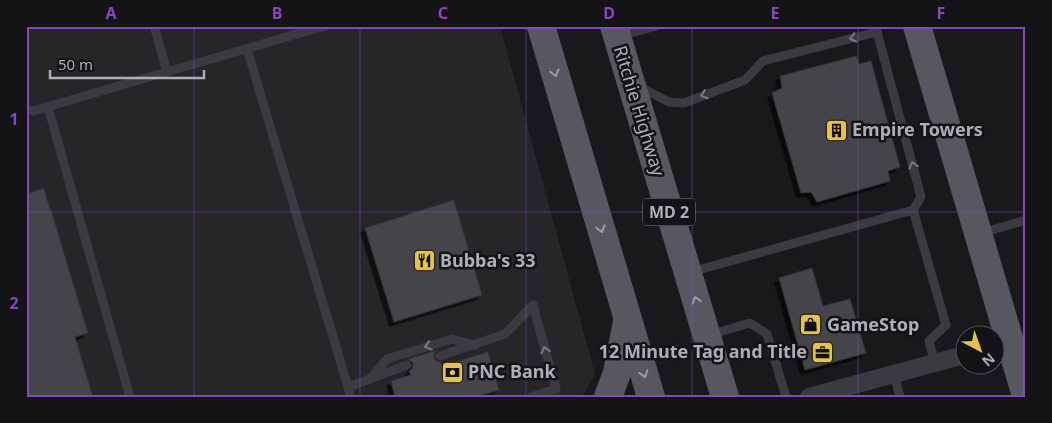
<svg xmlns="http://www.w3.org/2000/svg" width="1052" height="423" font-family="'Noto Sans',sans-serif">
<defs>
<filter id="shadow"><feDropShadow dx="-4.5" dy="4.5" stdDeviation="0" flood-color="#0009"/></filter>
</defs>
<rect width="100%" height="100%" fill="#19191b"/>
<!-- built -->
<polygon fill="#262528" points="26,26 500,26 595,374 582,397 26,397"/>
<!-- building -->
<g fill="#444448" stroke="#343337" filter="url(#shadow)">
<polygon points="856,56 859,64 871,61 900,167 888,171 890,181 817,202 811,192 801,193 772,93 782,88 780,76"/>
<polygon points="44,188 50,210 51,210 88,333 75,337 93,397 26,397 26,194"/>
<polygon points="454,200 482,295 394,322 365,228"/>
<polygon points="812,268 823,306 850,299 866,353 805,370 779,278"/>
<polygon points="438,350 435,352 434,358 436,361 441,362 442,366 488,352 499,390 475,397 395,397 391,381 411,375 409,371 412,369 413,363 408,359"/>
</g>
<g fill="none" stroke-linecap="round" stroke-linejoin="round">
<!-- service -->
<g stroke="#3a3b40" stroke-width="9">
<polyline points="154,26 167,72"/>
<polyline points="620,36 656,26"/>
<polyline points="247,49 351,397"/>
<polyline points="638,86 669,102 684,103 745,80 763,61 877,32 921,197 913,210"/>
<polyline points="48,107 130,397"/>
<polyline points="26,110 33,111 324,26"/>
<polyline points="981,233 1026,220"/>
<polyline points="691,272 913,210 946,325 929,341 935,363"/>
<polyline points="709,335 750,323 767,334 786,397"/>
<polyline points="440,356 505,334 533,305"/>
<polyline points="894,374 900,397"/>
<polyline points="370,379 387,359 452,339 475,345"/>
<polyline points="348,387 407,365"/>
<polyline points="531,397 556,389 533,305"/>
</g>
<!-- minor -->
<polyline stroke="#3a3b40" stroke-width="18" points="809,397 964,355"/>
<!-- primary -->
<g stroke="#57575f" stroke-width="28">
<polyline points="541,26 651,397"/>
<polyline points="614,26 725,397"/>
<polyline points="917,26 1026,396"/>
<polyline points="608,397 617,373 627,322"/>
</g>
</g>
<!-- one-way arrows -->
<defs><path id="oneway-chevron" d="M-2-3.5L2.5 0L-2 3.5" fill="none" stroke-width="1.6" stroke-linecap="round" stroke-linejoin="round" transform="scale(1.25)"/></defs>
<g stroke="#797b83">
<use href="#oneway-chevron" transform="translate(853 38) rotate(166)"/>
<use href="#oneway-chevron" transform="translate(704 95) rotate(160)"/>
<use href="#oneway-chevron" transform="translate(913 165) rotate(-105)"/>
<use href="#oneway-chevron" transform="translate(428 346) rotate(163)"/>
<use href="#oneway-chevron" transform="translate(545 350) rotate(-105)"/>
</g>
<g stroke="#9b9da8">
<use href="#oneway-chevron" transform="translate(555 73) rotate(74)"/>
<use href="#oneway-chevron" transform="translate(601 229) rotate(74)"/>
<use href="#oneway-chevron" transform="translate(696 300) rotate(-107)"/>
<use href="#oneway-chevron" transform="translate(644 374) rotate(74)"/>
</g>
<!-- grid -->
<path fill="none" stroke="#8546be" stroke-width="1" stroke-opacity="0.55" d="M194,26v371M360,26v371M526,26v371M692,26v371M858,26v371M26,212h1000"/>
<!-- icons -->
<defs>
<symbol id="building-square" viewBox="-11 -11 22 22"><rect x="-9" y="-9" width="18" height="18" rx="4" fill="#e6c346" stroke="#141416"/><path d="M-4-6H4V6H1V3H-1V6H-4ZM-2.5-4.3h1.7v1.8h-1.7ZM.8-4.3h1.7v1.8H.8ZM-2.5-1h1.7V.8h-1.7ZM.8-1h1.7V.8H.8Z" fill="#111"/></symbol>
<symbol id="restaurant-square" viewBox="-11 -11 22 22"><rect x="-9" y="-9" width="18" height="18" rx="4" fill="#e6c346" stroke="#141416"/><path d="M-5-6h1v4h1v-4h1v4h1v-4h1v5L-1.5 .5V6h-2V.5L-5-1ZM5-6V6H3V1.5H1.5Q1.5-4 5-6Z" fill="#111"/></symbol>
<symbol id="shop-square" viewBox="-11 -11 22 22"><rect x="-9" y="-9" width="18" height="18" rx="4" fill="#e6c346" stroke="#141416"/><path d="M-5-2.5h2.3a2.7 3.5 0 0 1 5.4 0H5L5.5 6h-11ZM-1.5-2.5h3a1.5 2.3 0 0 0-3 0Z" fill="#111"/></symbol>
<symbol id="office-square" viewBox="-11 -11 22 22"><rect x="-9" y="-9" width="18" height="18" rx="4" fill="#e6c346" stroke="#141416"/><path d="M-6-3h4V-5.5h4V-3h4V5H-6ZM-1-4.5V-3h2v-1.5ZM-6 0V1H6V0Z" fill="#111"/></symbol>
<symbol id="bank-square" viewBox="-11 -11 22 22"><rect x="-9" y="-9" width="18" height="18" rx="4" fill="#e6c346" stroke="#141416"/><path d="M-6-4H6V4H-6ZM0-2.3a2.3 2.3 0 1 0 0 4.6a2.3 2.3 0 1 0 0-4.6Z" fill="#111"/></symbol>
</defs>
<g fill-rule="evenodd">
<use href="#building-square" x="824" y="118" width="25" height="25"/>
<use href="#restaurant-square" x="412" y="248" width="25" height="25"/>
<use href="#shop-square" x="798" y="312" width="25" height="25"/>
<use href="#office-square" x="810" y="340" width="25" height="25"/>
<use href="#bank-square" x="440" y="360" width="25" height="25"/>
</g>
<g text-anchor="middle" stroke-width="5" stroke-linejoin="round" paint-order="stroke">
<!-- shield labels -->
<rect fill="#141416" stroke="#7e8089" stroke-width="1" x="643" y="198.5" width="52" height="27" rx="4"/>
<g font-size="16" font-weight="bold" fill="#acafba">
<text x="669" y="218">MD 2</text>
</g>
<!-- street labels -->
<g font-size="18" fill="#acafba" stroke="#141416">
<text transform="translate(639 111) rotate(73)" y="6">Ritchie Highway</text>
</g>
<!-- poi labels -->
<g font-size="18" font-weight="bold" fill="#acafba" stroke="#141416" text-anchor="start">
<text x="852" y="136">Empire Towers</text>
<text x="440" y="267">Bubba's 33</text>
<text x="827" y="331">GameStop</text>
<text x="807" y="358" text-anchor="end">12 Minute Tag and Title</text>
<text x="468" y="378">PNC Bank</text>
</g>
</g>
<!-- border -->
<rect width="1052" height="423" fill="none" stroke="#141416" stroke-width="55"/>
<!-- north arrow -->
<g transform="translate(980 350) rotate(139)"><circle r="24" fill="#141416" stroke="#515258"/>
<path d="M0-4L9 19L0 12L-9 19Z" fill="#e6c346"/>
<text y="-8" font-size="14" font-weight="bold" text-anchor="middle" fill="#acafba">N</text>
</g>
<!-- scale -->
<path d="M50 70v8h154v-8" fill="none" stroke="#acafba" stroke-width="2.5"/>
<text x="58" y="70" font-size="15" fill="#acafba" stroke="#141416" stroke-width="4" paint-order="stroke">50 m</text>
<rect x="28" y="28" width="996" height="368" fill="none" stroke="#8546be" stroke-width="2"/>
<g font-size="16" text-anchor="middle" font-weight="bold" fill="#8546be">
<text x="111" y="19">A</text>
<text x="277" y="19">B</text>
<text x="443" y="19">C</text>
<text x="609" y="19">D</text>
<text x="775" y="19">E</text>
<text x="941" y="19">F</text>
<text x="14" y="125">1</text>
<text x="14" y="309">2</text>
</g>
</svg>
